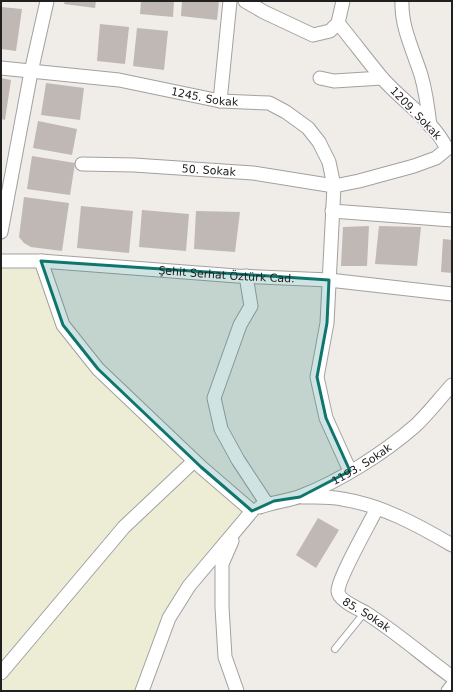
<svg xmlns="http://www.w3.org/2000/svg" width="453" height="692" font-family="'DejaVu Sans',sans-serif">
<rect width="100%" height="100%" fill="#f0ece8"/>
<!-- farmland -->
<polygon fill="#ededd5" points="1,261 41,261 51,295 98,369 252,511 189,586 142,691 1,691"/>
<!-- building -->
<g fill="#c0b8b4">
<polygon points="65,1 96,1 95,8 64,4"/>
<polygon points="141,1 174,1 173,17 140,14"/>
<polygon points="182,1 219,1 217,20 181,16"/>
<polygon points="1,7 22,9 16,51 1,49"/>
<polygon points="100,24 129,27 125,64 97,61"/>
<polygon points="137,28 168,31 164,70 133,66"/>
<polygon points="1,78 11,80 5,120 1,119"/>
<polygon points="46,83 84,88 80,120 41,115"/>
<polygon points="38,121 77,129 72,155 33,148"/>
<polygon points="32,156 75,163 70,195 27,189"/>
<polygon points="24,197 69,203 62,251 31,247 24,243 19,237"/>
<polygon points="81,206 133,211 129,253 77,248"/>
<polygon points="142,210 189,214 186,251 139,247"/>
<polygon points="196,211 240,212 235,252 194,249"/>
<polygon points="369,226 367,266 341,266 343,227"/>
<polygon points="379,226 421,227 417,266 375,264"/>
<polygon points="443,239 452,240 452,273 441,272"/>
<polygon points="318,518 339,530 316,568 296,555"/>
</g>
<g fill="none" stroke-linecap="round" stroke-linejoin="round">
<defs>
<polyline id="lane" points="335,649 365,612"/>
<g id="street">
<polyline points="245,1 264,12 313,35 330,31 338,23 343,1"/>
<path d="M402,1c-1,26 11,49 19,74 5,17 7,33 9,51"/>
<path id="s1" d="M1,68l118,12 101,21 49,2 17,9 22,16 11,14 10,20 5,24 -7,137 -10,54 9,41 24,53"/>
<polyline points="320,78 334,81 382,78"/>
<polyline points="220,101 230,1"/>
<path id="s2" d="M82,164l52,1 119,8 81,13 25,-5 55,-15 22,-8 11,-9c-13,-28 -45,-48 -65,-71 -15,-18 -29,-37 -44,-55"/>
<polyline points="332,211 452,220"/>
<polyline points="1,232 31,72 47,1"/>
<path id="s3" d="M1,261h40l196,15 92,4 123,14"/>
<polyline points="41,261 63,325 98,369 201,467 252,511 189,586 169,618 142,691"/>
<polyline points="246,276 251,306 240,325 214,398 221,429 238,460 267,504"/>
<path d="M302,497c13,0 27,-1 40,2 39,6 76,26 110,46"/>
<path id="s4" d="M260,507c13,-5 28,-6 41,-11 39,-15 83,-43 114,-70 13,-12 25,-28 37,-41"/>
<path id="s5" d="M377,508c-7,15 -39,70 -39,83 0,9 21,18 28,22 30,19 57,43 86,64"/>
<polyline points="232,541 222,564 222,607 225,657 237,691"/>
<polyline points="1,673 124,527 194,461"/>
<polyline points="448,691 452,686"/>
</g>
</defs>
<!-- lane casing -->
<use href="#lane" stroke="#a1a1a1" stroke-width="8"/>
<!-- street casing -->
<use href="#street" stroke="#a1a1a1" stroke-width="15"/>
<!-- lane -->
<use href="#lane" stroke="#fff" stroke-width="6"/>
<!-- street -->
<use href="#street" stroke="#fff" stroke-width="13"/>
</g>
<!-- marked area -->
<path fill="#0f766e" fill-opacity="0.2" stroke="#0f766e" stroke-width="3" stroke-linejoin="round" d="M41,261l288,19 -2,43 -10,54 9,41 24,53 -50,26 -26,4 -22,10 -51,-44 -103,-98 -35,-44z"/>
<g text-anchor="middle" stroke-width="3" stroke-linejoin="round" paint-order="stroke">
<!-- street labels -->
<g font-size="11" fill="#202020" stroke="#fff">
<text dy="4" stroke="none"><textPath href="#s1" startOffset="206">1245. Sokak</textPath></text>
<text transform="translate(416 113) rotate(46)" y="4">1209. Sokak</text>
<text dy="4" stroke="none"><textPath href="#s2" startOffset="127">50. Sokak</textPath></text>
<text dy="4" stroke="none"><textPath href="#s3" startOffset="226">Şehit Serhat Öztürk Cad.</textPath></text>
<text dy="4" stroke="none"><textPath href="#s4" startOffset="111">1193. Sokak</textPath></text>
<text dy="4" stroke="none"><textPath href="#s5" startOffset="130">85. Sokak</textPath></text>
</g>
</g>
<!-- border -->
<rect width="453" height="692" fill="none" stroke="#202020" stroke-width="4"/>
</svg>
